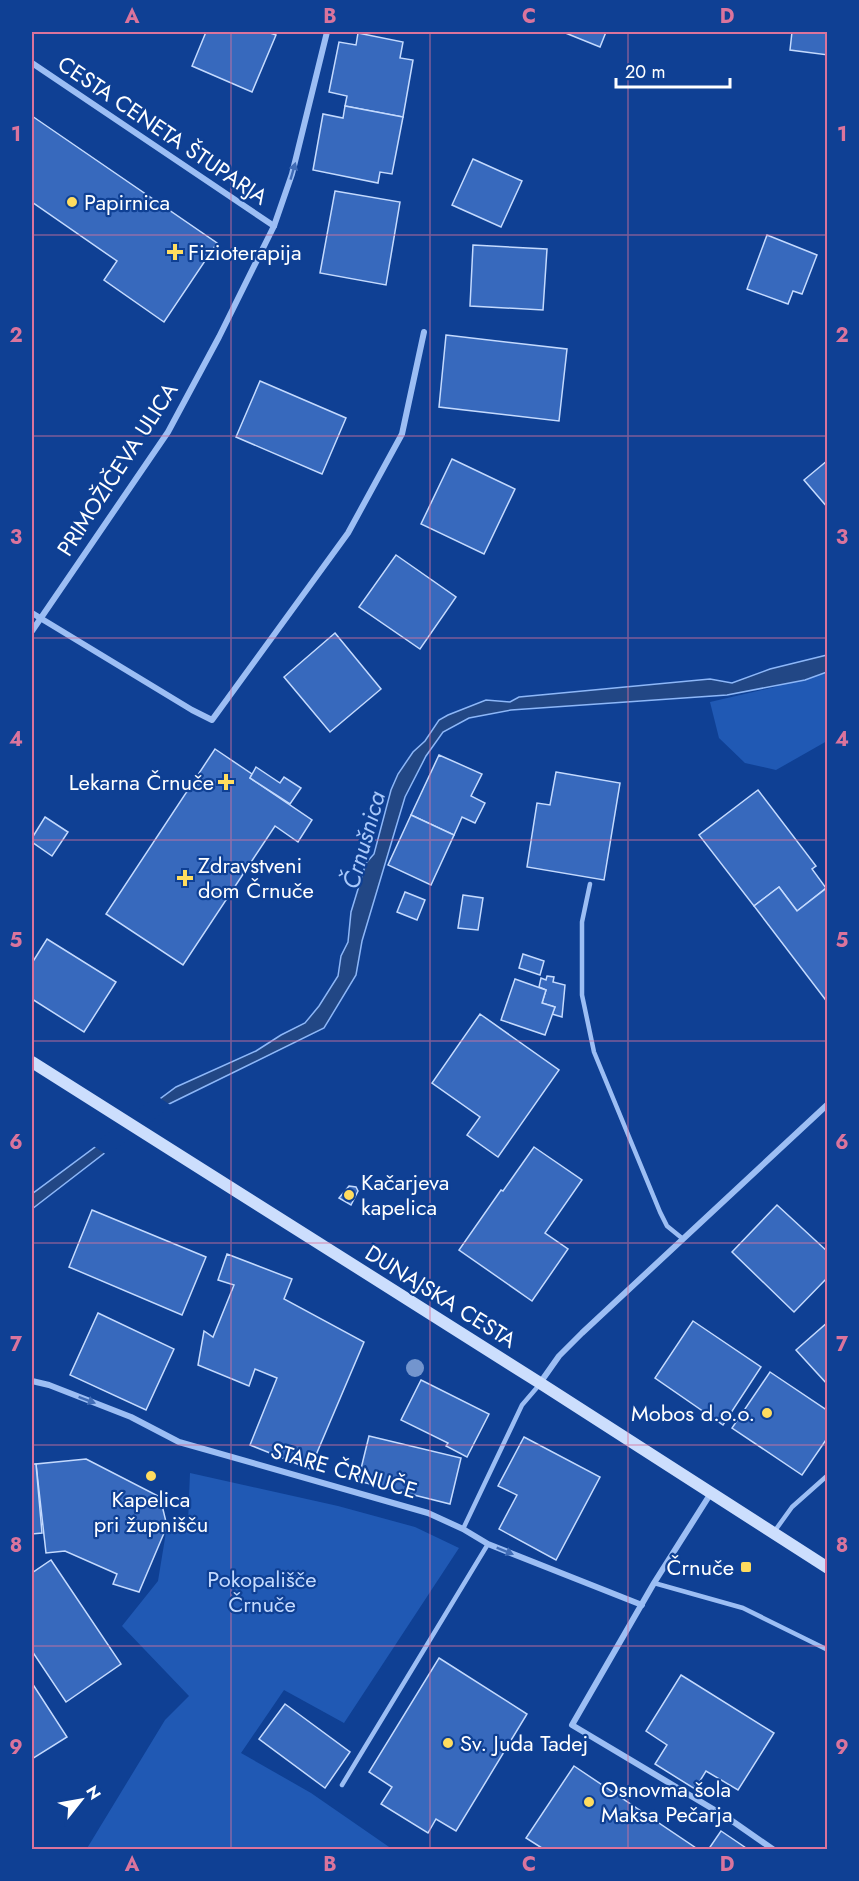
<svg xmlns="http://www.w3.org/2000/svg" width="859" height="1881" font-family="Jost,sans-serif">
<rect width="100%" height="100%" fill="#0f4094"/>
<!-- green -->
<g fill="#2059b4">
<polygon points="827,666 827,741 776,770 745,763 719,738 710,702 775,687"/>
<polygon points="190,1473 338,1506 415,1527 459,1548 344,1723 284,1690 241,1753 311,1793 392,1849 86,1850 165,1720 189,1696 122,1626 158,1581 167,1526 188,1523"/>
</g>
<!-- water -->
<polygon fill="#224785" stroke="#8db7f8" stroke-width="1.5" points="827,655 827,672 805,680 727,695 511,710 469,718 443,732 426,756 405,797 362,941 356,975 324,1028 167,1105 32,1209 32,1194 176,1087 256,1051 281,1035 305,1023 319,1006 338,976 341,956 348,942 351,912 366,863 374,854 391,790 398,774 413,752 425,741 439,720 448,715 486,700 510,702 519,697 710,679 732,683 770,669"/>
<!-- pier -->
<polygon fill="#0f4094" points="157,1096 172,1106 107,1155 92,1145"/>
<!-- building -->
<g fill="#3769bd" stroke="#c4dafe" stroke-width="1.5">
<polygon points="206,32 267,32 276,35 252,92 192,66"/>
<polygon points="563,32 606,32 600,47"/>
<polygon points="792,32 828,32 828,55 790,50"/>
<polygon points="358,33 403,42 400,58 413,60 403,117 345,106 347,96 329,92 339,42 356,45"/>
<polygon points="345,106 403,117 392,174 380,172 378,183 313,170 323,114 343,118"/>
<polygon points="32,116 217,243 164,322 104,280 117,261 32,202"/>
<polygon points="473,159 522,181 501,227 452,205"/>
<polygon points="335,191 400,202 386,285 320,273"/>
<polygon points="767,235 817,255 802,294 793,291 788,304 747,289"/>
<polygon points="473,245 547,249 543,310 470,306"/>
<polygon points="446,335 567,349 559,421 439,407"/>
<polygon points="260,381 346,418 322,474 236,437"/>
<polygon points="452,459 515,489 484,554 421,524"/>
<polygon points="828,460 828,508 804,480"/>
<polygon points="396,555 456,597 420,649 359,607"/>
<polygon points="335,633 381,689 330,732 284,677"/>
<polygon points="215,749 252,774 250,778 312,820 298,842 275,826 183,965 106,914"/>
<polygon points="439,755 482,774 471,796 485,803 475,823 462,817 454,835 411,815"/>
<polygon points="256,767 280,783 284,777 301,788 290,804 250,778"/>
<polygon points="556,772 620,783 604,880 527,867 537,803 550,805"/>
<polygon points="758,790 816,866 812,869 826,888 797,911 779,887 754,906 699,835"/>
<polygon points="411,815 454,835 431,885 388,865"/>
<polygon points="45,817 68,832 52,856 32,842 32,838"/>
<polygon points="779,887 797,911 828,887 828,1003 754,906"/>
<polygon points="405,892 425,900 417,920 397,912"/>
<polygon points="463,895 483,898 478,930 458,928"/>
<polygon points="47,939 116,982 84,1032 32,999 32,963"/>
<polygon points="523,954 544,961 540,975 519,968"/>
<polygon points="547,976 554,977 553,982 565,985 562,1017 552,1014 555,1007 542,1003 546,990 539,987 541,978 546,980"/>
<polygon points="515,979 546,990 542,1003 555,1007 545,1035 501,1020"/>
<polygon points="480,1014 559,1070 498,1157 467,1135 480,1117 432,1083"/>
<polygon points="534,1147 582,1180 545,1233 568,1249 532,1301 459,1250 501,1190 503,1191"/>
<polygon points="349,1186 356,1187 358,1191 351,1205 339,1198"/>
<polygon points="777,1205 828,1252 828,1277 794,1312 732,1252"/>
<polygon points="92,1210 206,1257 182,1315 69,1267"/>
<polygon points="227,1254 292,1279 284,1299 364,1342 310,1469 250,1445 277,1378 255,1369 249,1386 198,1365 204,1331 213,1337 234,1285 218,1280"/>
<polygon points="98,1313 174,1349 146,1410 70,1375"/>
<polygon points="693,1321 761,1367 723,1425 655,1378"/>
<polygon points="828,1322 828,1385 796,1350"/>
<polygon points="770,1372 828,1411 828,1437 802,1475 732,1428"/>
<polygon points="421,1380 489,1414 467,1457 446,1446 448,1443 401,1420"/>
<polygon points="369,1436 461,1458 450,1504 358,1481"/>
<polygon points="524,1437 600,1477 556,1560 499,1529 517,1495 498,1486"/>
<polygon points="86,1459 160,1497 167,1526 139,1592 113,1584 117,1574 65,1551 46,1553 36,1464"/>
<polygon points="32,1464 36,1464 42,1533 32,1534"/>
<polygon points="51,1560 121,1664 66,1702 32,1651 32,1573"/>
<polygon points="439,1658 527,1714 456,1831 436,1819 428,1833 381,1804 392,1787 369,1772"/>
<polygon points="681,1675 774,1733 738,1790 706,1771 695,1789 655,1764 667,1745 646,1731"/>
<polygon points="32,1683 67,1737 32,1759"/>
<polygon points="285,1704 350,1752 325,1788 259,1739"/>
<polygon points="574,1766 699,1850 545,1850 526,1838"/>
<polygon points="721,1831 749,1850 708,1850"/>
</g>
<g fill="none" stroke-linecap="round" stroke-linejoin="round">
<!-- lane -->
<g stroke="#9cbef4" stroke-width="4.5">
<polyline points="590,884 582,922 582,995 594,1052 660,1212 667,1226 683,1239"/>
<polyline points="463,1529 522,1405 540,1384"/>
<polyline points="774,1532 792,1507 828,1475"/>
<polyline points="654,1583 743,1608 828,1650"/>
<polyline points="342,1785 488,1544"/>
</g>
<!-- street -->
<g stroke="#9cbef4" stroke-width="6">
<polyline points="32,63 274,226"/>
<polyline points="32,613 192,710 212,720 348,533 402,434 424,332"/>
<polyline points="32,631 168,432 219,337 274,226 292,174 327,32"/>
<polyline points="32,1381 49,1385 131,1417 179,1442 428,1513 463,1529 488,1544 642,1605"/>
<polyline points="540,1383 559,1356 582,1333 828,1104"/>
<polyline points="711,1493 654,1583 572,1725 728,1818 774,1850"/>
</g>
<!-- secondary -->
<polyline stroke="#ccdefd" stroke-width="12" points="32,1062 540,1383 828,1568"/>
</g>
<!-- trees -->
<circle fill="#7395ce" cx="415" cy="1368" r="9"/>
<!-- one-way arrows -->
<defs><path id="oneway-solid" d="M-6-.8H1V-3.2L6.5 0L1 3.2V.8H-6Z" transform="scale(1.5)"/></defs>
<g fill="#406cb6">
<use href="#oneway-solid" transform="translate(293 171) rotate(-74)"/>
<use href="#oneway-solid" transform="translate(87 1400) rotate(21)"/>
<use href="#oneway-solid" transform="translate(505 1551) rotate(22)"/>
</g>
<!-- grid -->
<path fill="none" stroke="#da749d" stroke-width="1.5" stroke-opacity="0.55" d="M231,32v1818M430,32v1818M628,32v1818M32,235h796M32,436h796M32,638h796M32,840h796M32,1041h796M32,1243h796M32,1445h796M32,1646h796"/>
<!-- markers -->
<g fill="#ffdc5f" stroke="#0f4094" stroke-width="2">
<circle cx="72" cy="202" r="6"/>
<path d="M172 243h6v6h6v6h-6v6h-6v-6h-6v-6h6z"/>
<path d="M223 773h6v6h6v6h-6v6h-6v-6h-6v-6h6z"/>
<path d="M182 869h6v6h6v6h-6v6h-6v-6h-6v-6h6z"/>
<circle cx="349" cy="1195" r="6"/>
<circle cx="767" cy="1413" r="6"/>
<circle cx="151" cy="1476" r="6"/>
<rect x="740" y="1561" width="12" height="12" rx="3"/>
<circle cx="448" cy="1743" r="6"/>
<circle cx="589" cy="1802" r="6"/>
</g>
<g text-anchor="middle" stroke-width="4.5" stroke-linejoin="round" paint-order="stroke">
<!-- street labels -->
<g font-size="22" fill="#fff" stroke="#0f4094">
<text transform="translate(163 130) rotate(34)" y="8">CESTA CENETA ŠTUPARJA</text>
<text transform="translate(117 469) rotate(-57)" y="8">PRIMOŽIČEVA ULICA</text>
<text transform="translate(441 1296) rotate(32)" y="8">DUNAJSKA CESTA</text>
<text transform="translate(344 1470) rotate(16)" y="8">STARE ČRNUČE</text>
</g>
<!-- poi labels -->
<g font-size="22" fill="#fff" stroke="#0f4094" text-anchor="start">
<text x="84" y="210">Papirnica</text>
<text x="188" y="260">Fizioterapija</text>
<text x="214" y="790" text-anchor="end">Lekarna Črnuče</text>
<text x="198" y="873">Zdravstveni<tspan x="198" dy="25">dom Črnuče</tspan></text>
<text x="361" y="1190">Kačarjeva<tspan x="361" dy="25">kapelica</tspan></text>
<text x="755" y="1421" text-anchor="end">Mobos d.o.o.</text>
<text x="151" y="1507" text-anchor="middle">Kapelica<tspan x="151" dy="25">pri župnišču</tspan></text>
<text x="734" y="1575" text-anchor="end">Črnuče</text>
<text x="460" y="1751">Sv. Juda Tadej</text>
<text x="601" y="1797">Osnovma šola<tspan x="601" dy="25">Maksa Pečarja</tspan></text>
</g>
<!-- park labels -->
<g font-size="22" fill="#c4dafe" stroke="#0f4094">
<text x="262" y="1587">Pokopališče<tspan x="262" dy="25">Črnuče</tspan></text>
</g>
<!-- water labels -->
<g font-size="24" font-style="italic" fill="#a8c8fb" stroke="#0f4094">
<text transform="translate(364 840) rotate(-74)" y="8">Črnušnica</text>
</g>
</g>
<!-- border -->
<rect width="859" height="1881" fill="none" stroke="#0f4094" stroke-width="66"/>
<!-- north arrow -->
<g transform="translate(81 1800) rotate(59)" stroke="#0f4094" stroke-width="4.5" paint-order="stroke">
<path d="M0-4.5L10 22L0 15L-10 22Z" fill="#ffffff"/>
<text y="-9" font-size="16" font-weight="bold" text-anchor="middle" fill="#ffffff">N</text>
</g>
<!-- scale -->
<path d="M616 78v9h114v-9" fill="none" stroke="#ffffff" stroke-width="3"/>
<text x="625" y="78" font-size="18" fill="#ffffff" stroke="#0f4094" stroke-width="4.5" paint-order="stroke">20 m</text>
<rect x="33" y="33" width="793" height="1815" fill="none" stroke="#da749d" stroke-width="2"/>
<g font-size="20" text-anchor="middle" font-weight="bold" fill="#da749d">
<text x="132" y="23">A</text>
<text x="330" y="23">B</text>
<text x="529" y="23">C</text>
<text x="727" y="23">D</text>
<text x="16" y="141">1</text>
<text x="842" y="141">1</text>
<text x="16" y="342">2</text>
<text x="842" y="342">2</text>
<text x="16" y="544">3</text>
<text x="842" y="544">3</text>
<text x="16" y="746">4</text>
<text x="842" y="746">4</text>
<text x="16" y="947">5</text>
<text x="842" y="947">5</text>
<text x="16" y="1149">6</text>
<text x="842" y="1149">6</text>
<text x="16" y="1351">7</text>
<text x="842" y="1351">7</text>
<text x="16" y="1552">8</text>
<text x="842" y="1552">8</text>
<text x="16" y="1754">9</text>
<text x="842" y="1754">9</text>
<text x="132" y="1871">A</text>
<text x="330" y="1871">B</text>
<text x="529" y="1871">C</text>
<text x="727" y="1871">D</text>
</g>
</svg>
